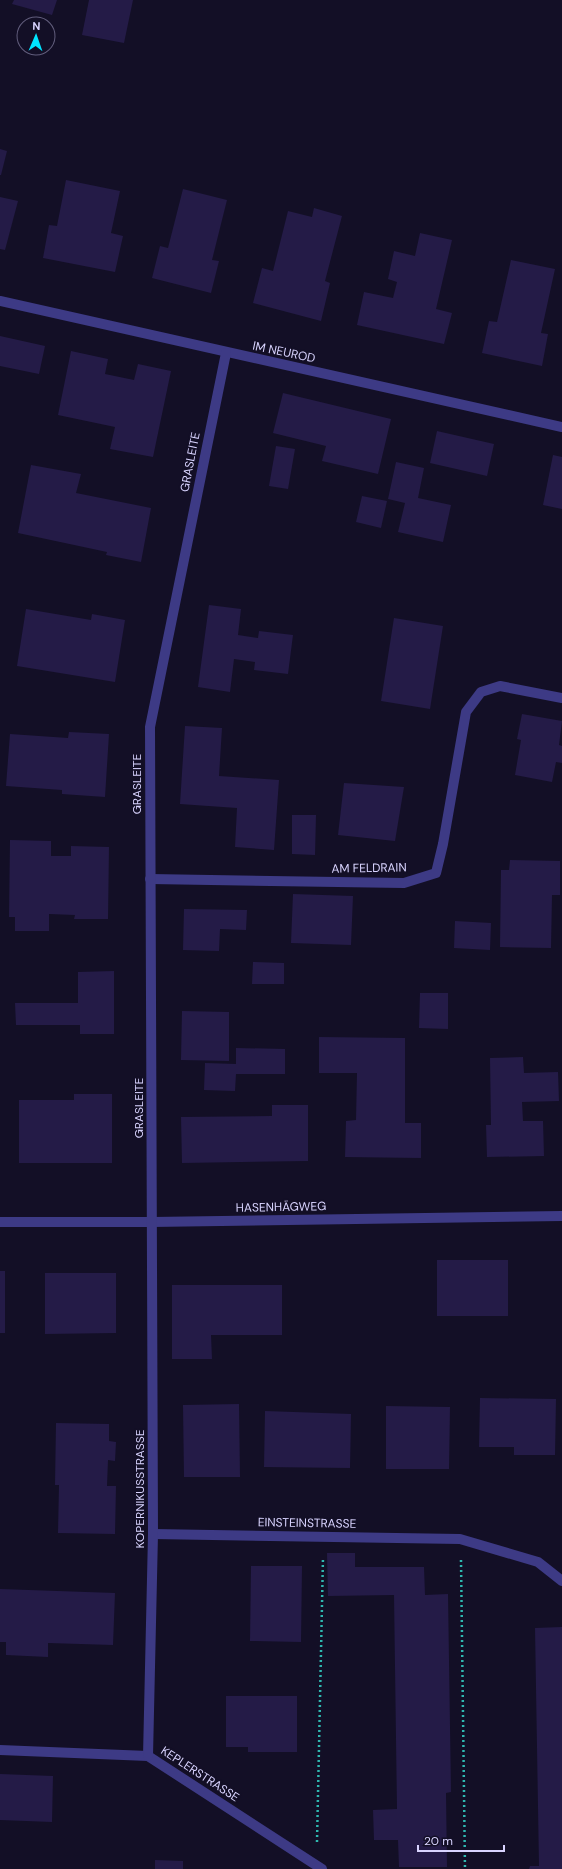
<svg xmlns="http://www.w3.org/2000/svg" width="562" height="1869" font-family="'DM Sans',sans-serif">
<rect width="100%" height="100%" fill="#130f26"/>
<!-- building -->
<g fill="#241b47">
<polygon points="14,0 57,0 52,15 12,4"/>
<polygon points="89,0 133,0 124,43 82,35"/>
<polygon points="0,149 7,151 1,175 0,175"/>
<polygon points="66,180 120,191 111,233 123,236 115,272 43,258 49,225 57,226"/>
<polygon points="183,189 227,200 212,260 219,261 211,293 152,278 160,246 168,248"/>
<polygon points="0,197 18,201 5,250 0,249"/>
<polygon points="314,208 342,216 325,281 330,283 321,321 253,303 262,268 273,271 288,211 312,217"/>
<polygon points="420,233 452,240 436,309 452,313 444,344 357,325 364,292 393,298 397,282 388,279 394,251 415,256"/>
<polygon points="511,260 555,269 541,333 548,334 542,366 482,353 489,321 497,322"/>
<polygon points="0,336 45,346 39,374 0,366"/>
<polygon points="71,351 108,359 105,374 134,380 138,364 171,371 153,457 110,449 115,427 58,415"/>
<polygon points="283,393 391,419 378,474 322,461 326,446 273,433"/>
<polygon points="437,431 494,444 487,476 430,463"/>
<polygon points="276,446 295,449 288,489 269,486"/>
<polygon points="553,455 562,457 562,509 543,505"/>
<polygon points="396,462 424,468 418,498 451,505 443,542 398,532 405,503 388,499"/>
<polygon points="31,465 81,474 76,493 151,508 141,562 106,555 107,552 18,533"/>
<polygon points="362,496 387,501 381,528 356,522"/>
<polygon points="209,605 241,609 238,635 258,638 259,631 293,635 288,674 254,670 255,662 234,659 230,692 198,687"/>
<polygon points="26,609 91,620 92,614 125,620 115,682 17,666"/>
<polygon points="394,618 443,626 430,709 381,701"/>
<polygon points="522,714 562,721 559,745 562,746 562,763 556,762 552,782 515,775 521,740 517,739"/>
<polygon points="185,726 222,728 219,776 279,780 274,850 235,847 237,808 180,804"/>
<polygon points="69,732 109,734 105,797 62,794 62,790 6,786 10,734 68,738"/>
<polygon points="344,783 404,787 395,841 338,835"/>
<polygon points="292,815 316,815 315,855 292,854"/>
<polygon points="10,840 51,841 51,856 71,856 71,846 109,847 108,919 74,919 75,915 49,914 49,931 15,931 15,917 9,917"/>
<polygon points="510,860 560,861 560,895 552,895 551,948 500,947 501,870 509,870"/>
<polygon points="293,894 353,896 351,945 291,943"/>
<polygon points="184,909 247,910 246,930 220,929 219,951 183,950"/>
<polygon points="455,921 491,923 490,950 454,948"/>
<polygon points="253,962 284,963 284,984 252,984"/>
<polygon points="114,971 114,1034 80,1034 80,1025 16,1025 15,1003 78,1003 78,972"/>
<polygon points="420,993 448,993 448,1029 419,1028"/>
<polygon points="182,1011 229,1012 229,1061 181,1060"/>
<polygon points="319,1037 405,1038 405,1123 421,1123 421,1158 345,1157 346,1121 356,1120 357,1073 319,1073"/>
<polygon points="236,1048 285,1049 285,1074 236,1074 235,1091 204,1090 205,1063 236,1064"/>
<polygon points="523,1057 524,1073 558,1072 559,1101 522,1102 523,1121 543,1121 544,1156 487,1157 486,1125 491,1125 490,1058"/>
<polygon points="74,1094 112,1094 112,1163 19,1163 19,1100 74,1100"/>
<polygon points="272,1105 308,1105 308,1161 182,1163 181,1117 272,1116"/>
<rect x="437" y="1260" width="71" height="56"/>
<rect x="0" y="1271" width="5" height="62"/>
<polygon points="45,1273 116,1273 116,1333 45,1334"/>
<polygon points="172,1285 282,1285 282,1335 211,1335 212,1359 172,1359"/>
<polygon points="480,1398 556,1399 555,1455 514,1455 514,1447 479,1447"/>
<polygon points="239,1404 240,1477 184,1477 183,1405"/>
<polygon points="386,1406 450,1407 449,1469 386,1469"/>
<polygon points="265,1411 351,1414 350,1468 264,1467"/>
<polygon points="56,1423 109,1424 109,1441 116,1442 115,1461 108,1460 107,1486 116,1486 115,1534 58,1533 59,1485 55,1485"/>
<polygon points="327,1553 355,1553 355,1567 424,1567 425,1595 448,1594 451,1792 446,1793 447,1867 399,1867 398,1840 374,1840 373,1810 397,1809 394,1595 328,1596"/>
<polygon points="251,1566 302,1566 301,1642 250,1641"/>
<polygon points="0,1589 115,1593 113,1645 48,1643 48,1657 6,1655 6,1642 0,1642"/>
<polygon points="562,1627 562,1869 529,1869 530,1866 539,1866 535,1628"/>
<polygon points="226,1696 297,1696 297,1752 248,1752 248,1747 226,1747"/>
<polygon points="0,1774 53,1776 52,1822 0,1820"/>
<polygon points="155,1860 183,1861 183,1869 155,1869"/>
</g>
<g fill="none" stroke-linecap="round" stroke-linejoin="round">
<!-- path -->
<g stroke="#2fb8b0" stroke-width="2.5" stroke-dasharray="2 3" stroke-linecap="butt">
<polyline points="461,1560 465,1869"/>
<polyline points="317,1842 323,1557"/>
</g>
<!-- minor -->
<g stroke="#3d3a85" stroke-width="10">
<polyline points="0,301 562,427"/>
<polyline points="150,879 404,883 436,873 443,844 466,712 481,692 500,686 562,698"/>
<polyline points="0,1222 152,1222 562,1216"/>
<polyline points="153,1534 460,1539 538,1562 562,1581"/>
<polyline points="0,1750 148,1756 322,1869"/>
<polyline points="148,1756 153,1534 150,727 226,353"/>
</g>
</g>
<g text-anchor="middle" stroke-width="4" stroke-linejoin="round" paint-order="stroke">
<!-- street labels -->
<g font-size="12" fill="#d9d4ff" stroke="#130f26">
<text transform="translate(284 352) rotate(12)" y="4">IM NEUROD</text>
<text transform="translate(190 462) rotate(-79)" y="4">GRASLEITE</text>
<text transform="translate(137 784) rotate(-90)" y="4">GRASLEITE</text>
<text transform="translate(369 868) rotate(-1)" y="4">AM FELDRAIN</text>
<text transform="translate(139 1108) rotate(-90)" y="4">GRASLEITE</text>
<text transform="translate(281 1207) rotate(-1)" y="4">HASENHÄGWEG</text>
<text transform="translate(140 1489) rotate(-90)" y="4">KOPERNIKUSSTRASSE</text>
<text transform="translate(307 1523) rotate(1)" y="4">EINSTEINSTRASSE</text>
<text transform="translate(200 1774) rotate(33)" y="4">KEPLERSTRASSE</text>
</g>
</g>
<!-- north arrow -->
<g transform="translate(36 36) rotate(2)"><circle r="19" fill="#130f26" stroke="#625e7d"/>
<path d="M0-3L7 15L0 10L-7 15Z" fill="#00e5ff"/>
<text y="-6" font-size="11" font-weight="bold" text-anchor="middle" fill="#d9d4ff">N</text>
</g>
<!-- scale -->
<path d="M418 1845v6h86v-6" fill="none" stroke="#d9d4ff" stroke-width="2"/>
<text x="424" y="1845" font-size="12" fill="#d9d4ff" stroke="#130f26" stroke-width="3" paint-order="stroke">20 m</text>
</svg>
